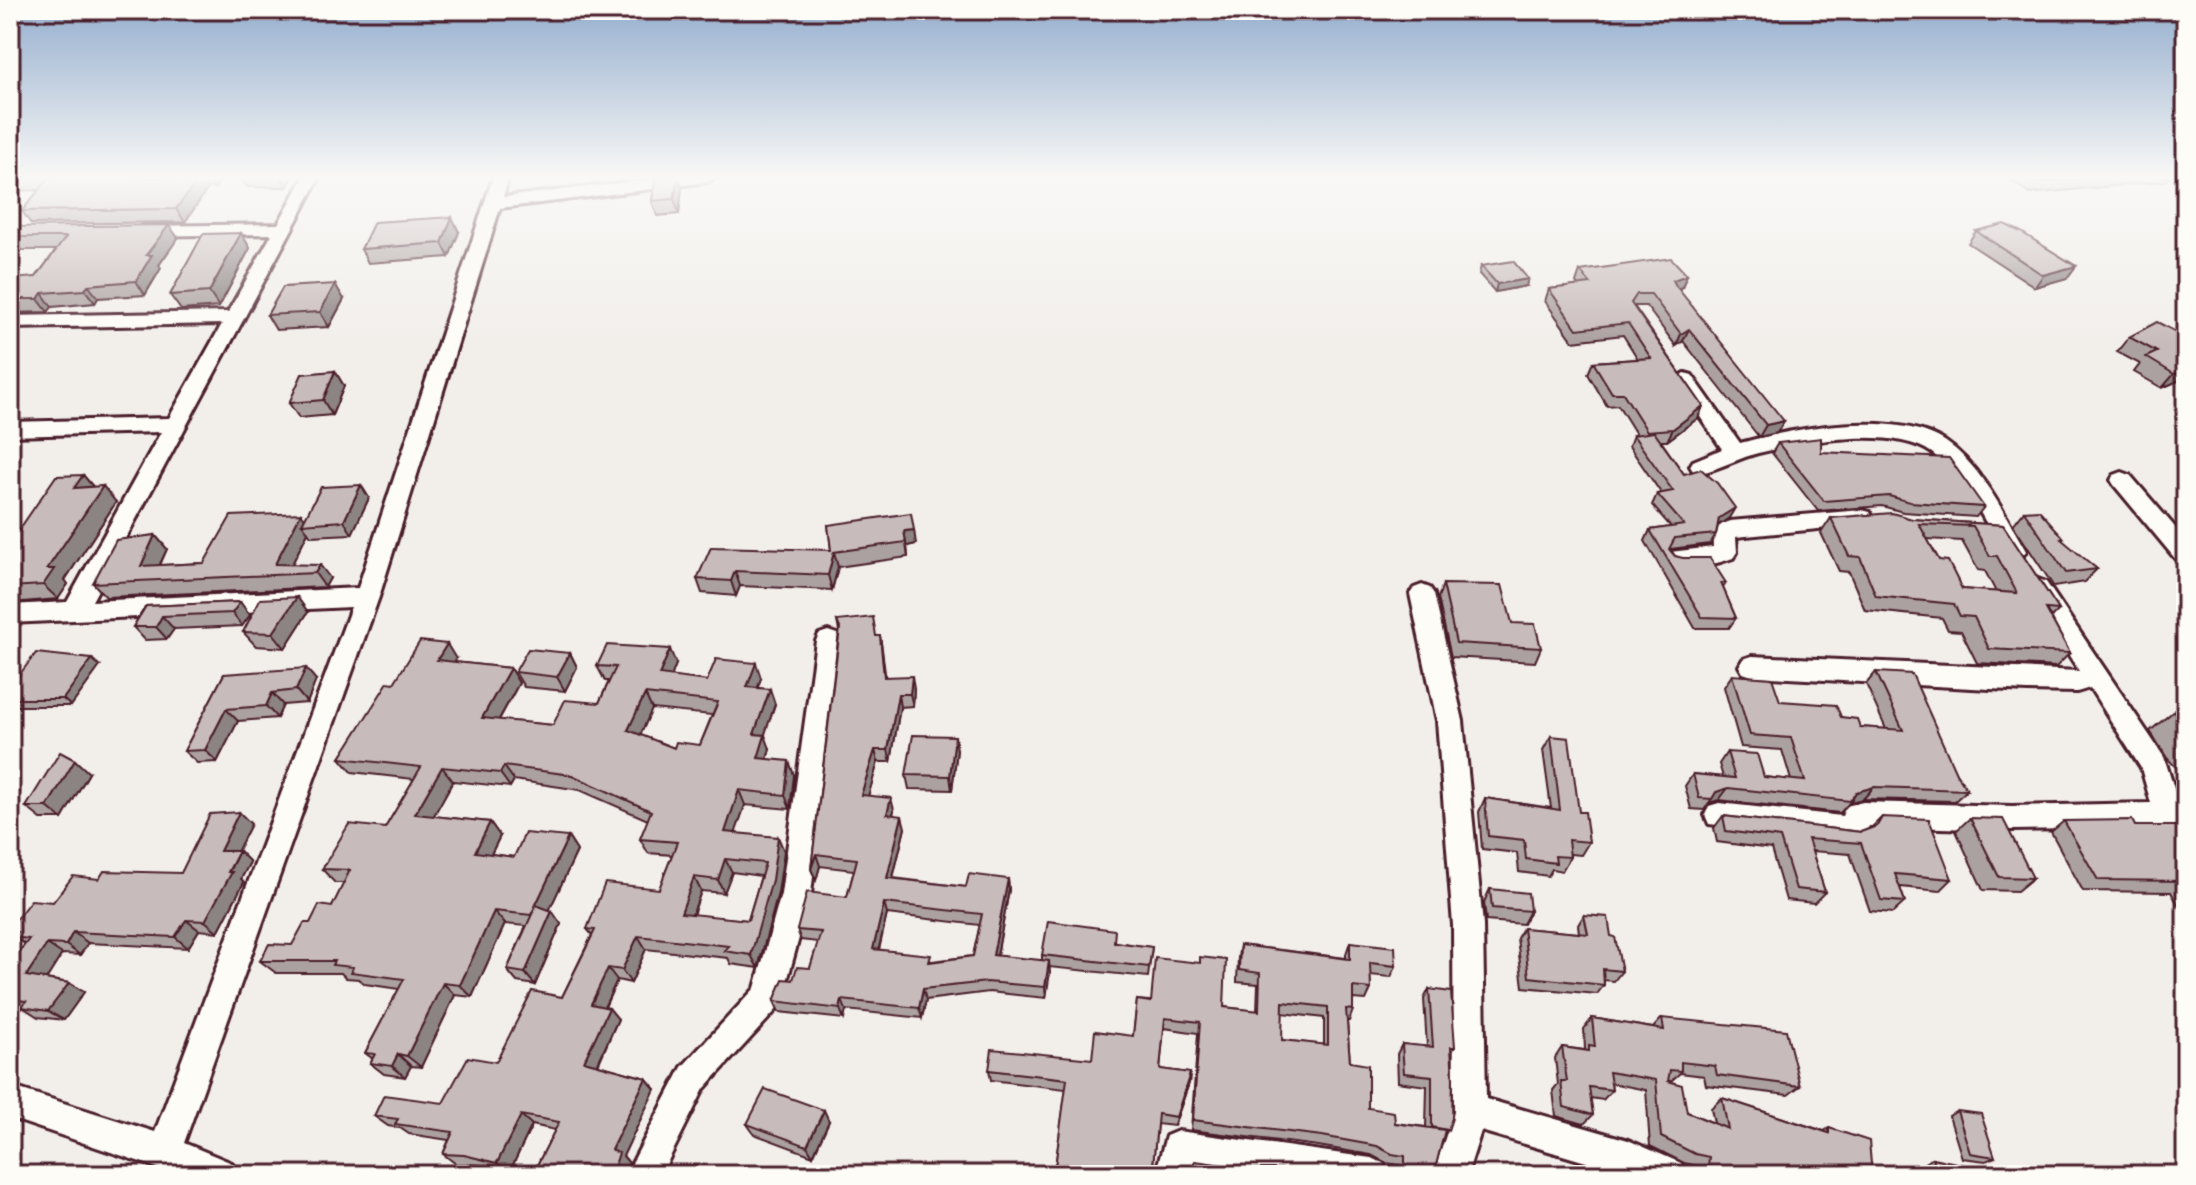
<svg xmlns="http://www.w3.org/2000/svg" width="2196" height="1185" font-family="Sriracha,sans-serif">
<rect width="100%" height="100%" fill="#f2efeb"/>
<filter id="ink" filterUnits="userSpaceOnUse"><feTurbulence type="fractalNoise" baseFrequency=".0125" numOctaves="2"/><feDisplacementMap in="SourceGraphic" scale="16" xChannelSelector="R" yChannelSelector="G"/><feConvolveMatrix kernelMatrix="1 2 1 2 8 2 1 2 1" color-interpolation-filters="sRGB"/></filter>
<g filter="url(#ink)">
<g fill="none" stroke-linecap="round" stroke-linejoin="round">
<defs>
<g id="minor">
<polygon points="304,177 320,177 92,601 358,588 493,177 509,177 503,197 671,177 716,177 708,182 500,208 379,597 184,1143 232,1163 237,1175 179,1175 10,1118 10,1086 155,1132 351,607 10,623 10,605 67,602 161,432 10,436 10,422 169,418 222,324 10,328 10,316 228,312 272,234 142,236 133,231 142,226 278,224"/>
<path d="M1685,373l7,2 48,68c54,-15 156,-34 206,-1 35,24 59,73 80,109l-4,6 -8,3 -8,-3c-22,-35 -40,-79 -74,-104 -39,-28 -130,-11 -174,0 -19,5 -37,15 -57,20l-8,-2 -3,-5 3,-5 29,-12 -47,-69z"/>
<polygon points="2122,472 2130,475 2186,540 2186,565 2178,562 2114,485 2111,480 2114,475"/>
<path d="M1862,510l8,2 3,6 -3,6 -134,13 1,15 -4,6c-19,7 -43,12 -63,6l-4,-6 4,-6 43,-5c-1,-14 3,-22 17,-26z"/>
<polygon points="2038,579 2046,582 2164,757 2179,804 2186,815 2186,853 2176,849 2161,825 2147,828 2012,830 1869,826 1865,835 1851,841 1709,824 1705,815 1709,806 1719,803 1842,816 1846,806 1863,802 2012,806 2151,803 2141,768 2090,688 2077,692 2027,691 1752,676 1743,673 1739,666 1743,659 1752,656 2079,671 2026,588 2030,582"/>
<polygon points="1422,585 1430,588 1434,594 1463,721 1483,925 1486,1099 1628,1140 1681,1163 1686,1175 1630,1175 1481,1131 1467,1175 1433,1175 1454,1111 1453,925 1437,721 1410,594 1414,588"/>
<polygon points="828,631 837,634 840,641 811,894 783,996 779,1007 704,1089 661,1175 626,1175 682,1067 755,988 781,894 816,641 819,634"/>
<polygon points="1178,1131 1371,1158 1383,1163 1388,1175 1250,1175 1191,1167 1189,1175 1155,1175 1166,1136"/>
</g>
</defs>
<!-- minor casing -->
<use href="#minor" stroke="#4a1f2b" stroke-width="6"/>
<!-- minor -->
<use href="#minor" fill="#fdfcf7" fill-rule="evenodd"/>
</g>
<!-- wall -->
<g fill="#aca1a1" stroke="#4a1f2b" stroke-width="2" fill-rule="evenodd">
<polygon points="10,177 223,177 215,188 208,188 185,222 31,224 22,211 39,190 10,191"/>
<polygon points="241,177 293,177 287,187 247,187"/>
<polygon points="656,177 679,177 682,188 679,214 657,216 652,201"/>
<polygon points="2008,177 2169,177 2166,181 2029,194"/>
<polygon points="10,227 178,238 159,265 161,268 145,295 98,298 95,303 52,307 48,312 10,313 10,281 36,277 56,250 10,250"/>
<polygon points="1976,231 2076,266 2067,278 2035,287 1968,243"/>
<polygon points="459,232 449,257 368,263 361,249"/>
<polygon points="241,233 250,248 219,307 181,310 170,295"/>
<polygon points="1481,266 1526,286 1495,292 1479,274"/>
<polygon points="1580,271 1682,287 1678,289 1777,433 1759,437 1683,341 1676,346 1646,306 1634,306 1703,406 1698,418 1667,441 1661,441 1684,474 1729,518 1718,526 1716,534 1710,544 1670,549 1675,556 1726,583 1723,588 1736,618 1729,628 1695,628 1645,541 1650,530 1671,527 1652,505 1657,494 1661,493 1629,446 1633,435 1636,434 1618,405 1607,406 1588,374 1593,362 1638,359 1623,335 1573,341 1545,301 1549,289 1578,286 1576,283"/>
<polygon points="344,299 329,327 276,330 267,315"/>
<polygon points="2129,337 2186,337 2186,353 2184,356 2186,357 2186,377 2162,388 2134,372 2140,364 2117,352"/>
<polygon points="335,371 344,386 332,415 299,418 289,403"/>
<polygon points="1778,443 1821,452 1984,507 1976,517 1903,512 1882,506 1818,511 1772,453"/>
<polygon points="83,475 93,487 116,502 65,580 68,584 58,599 10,603 10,554 14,549 10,546 10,543"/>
<polygon points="361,485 369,498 352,534 311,536 308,532 292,564 330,578 325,587 106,597 93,583 155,535 167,549 160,565 204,563 305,518"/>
<polygon points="2024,511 2097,569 2084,582 2054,587 2013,525"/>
<path d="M1831,518l81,1 91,6 56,85 -8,8 19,35 -14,14 -79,-4 -16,-32 -13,-1 -6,-12 -77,-8 -16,-38 -10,-1 -18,-38zM1927,539l35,2 16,29 7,1 11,21 -34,-3 -23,-29z"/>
<polygon points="828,525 916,544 907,546 908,557 838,567 832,590 740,586 736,596 702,593 697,579 831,550"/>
<polygon points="1443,584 1541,648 1535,662 1451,657 1438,598"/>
<polygon points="297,597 308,612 285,648 256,646 243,632"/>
<polygon points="240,602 250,615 242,626 174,629 167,639 145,640 133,627 146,606"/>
<path d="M837,621l40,15h3l5,41 29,12 -1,17 -13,1 -9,55h-13l-10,34 26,14 -1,5 12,13 -12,50 73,9 42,-8 1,11 -12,66 45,5v-6l73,-13 37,5 -4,30 -99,-10 -3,31 -57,-6 -63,8 -4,18 -76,-8 -2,9 -65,-7 -5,-11 19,-21 17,-12 8,-26 -17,-2 -4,-10 50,-33 7,-27 -34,-4 -4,14 -5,-11 28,-238zM887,914l93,11 -7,31 -41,5 -53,-11z"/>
<polygon points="570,653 577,667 565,691 524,687 515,672"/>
<path d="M456,659l-2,3 56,6 9,15 -20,37 54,5 46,-22 10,-22h-4l-8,-15 79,-2 -5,13 36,4 54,-3 -4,10 18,16 -11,31 6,14 -3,10 27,16 -4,34 -45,-4 -10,28 49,18 -6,42 -20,75 -27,-4 -3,-6 -82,-9 -15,34 -14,-3 -12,27 13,12 -20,46 48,13 9,11 -32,67 6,7 -1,4 -96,8 23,-45 -23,-5 -23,48 -32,-8 -21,-1 -13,-10 6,-14 -40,-6 -9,-6 -12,-2 -14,-10 69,-13 53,-41 66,-65 30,-62 -5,-6 72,-40 13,-34 -24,-2 -8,-14 8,-19 -68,-30 -66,-10 -4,7 -57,-6 -20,35 57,6 10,14 -9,18 23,3 54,-20 9,14 -28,59 12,14 -26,61 -18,-3 -10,-12 19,-44 -21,-2 -33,73 -17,-2 -34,72 -10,-1 -6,11 -21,-3 -14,-11 3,-4 -8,-6 34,-64 -34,-5 -6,-5 -13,-1 -5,-5h-65l-16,-12 32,-16 18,-22 22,-16 12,-24h-9l-13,-14 63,-41 29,-49 -62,-7 -12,-14 54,-75zM652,709l60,6 -12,30 -26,3 -34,-13zM732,872l29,4 -13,44 -55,-5 8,-24 23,2z"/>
<polygon points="100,666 71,706 10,706 10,687"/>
<polygon points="1876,672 1956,773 1967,790 1955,801 1863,799 1850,802 1840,813 1719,800 1709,803 1704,810 1691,809 1685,786 1693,774 1723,777 1719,764 1727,752 1764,777 1791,780 1782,750 1741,747 1724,687 1732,675 1780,701 1841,717 1860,727 1886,729 1866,684"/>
<polygon points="224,674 316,680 307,703 283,705 277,718 238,721 217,762 197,763 184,751"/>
<polygon points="2186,708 2186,778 2167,758 2150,731 2175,710"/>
<polygon points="1551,736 1589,842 1581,855 1570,854 1570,857 1562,871 1552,869 1548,876 1519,872 1517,853 1482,849 1479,812 1485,798 1551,808 1543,750"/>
<polygon points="957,750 952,790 909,789 906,775"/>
<polygon points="89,773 62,819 41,819 26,807"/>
<polygon points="1723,816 1861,832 1871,828 1882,817 1952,879 1940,891 1900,887 1905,902 1893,913 1870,911 1850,854 1812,851 1825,892 1814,903 1786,900 1771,849 1717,842 1714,828"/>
<polygon points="1970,818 2033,878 2017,891 1983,890 1956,831"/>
<polygon points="2064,821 2135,826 2186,835 2186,919 2171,892 2083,891 2051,832"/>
<polygon points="251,824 237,851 250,862 241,879 244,882 218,932 199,930 188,948 88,943 80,955 62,954 46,979 69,983 84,992 64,1020 38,1017 24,1008 10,1006 10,964 25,944 13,937 14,935 10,932 10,927 53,902 99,879 181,873"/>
<polygon points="1490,889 1530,911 1523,924 1486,921 1484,902"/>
<polygon points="1584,915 1611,936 1622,971 1614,981 1604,980 1604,985 1597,994 1523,987 1517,938 1523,928 1579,933 1578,925"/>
<path d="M1350,942l46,24 -5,11 -21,-2 1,14 -5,11 -13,-1v11l-4,11h-2l3,41 18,46 27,15 31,4 1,-41 -29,-4 -1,-28 5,-10 25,3 -3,-48 5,-10 26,58 -4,6 -3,77 -5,6 -7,29 10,10h-47v-10l-13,-2 -15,-8 -53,-9 -127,-16 7,-97 -34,-5 -4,41 30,4 -1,10 -15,43 -17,-2 -5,51h-96l-1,-8 11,-78 -75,-9 -2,-10 103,-11 41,-23 4,-36 87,7 33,4 1,-27 -21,-2 1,-25 2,-12 106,13v-4zM1282,1013l42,5v27l-42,-5z"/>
<polygon points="1592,1018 1653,1028 1662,1018 1800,1086 1788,1095 1706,1085 1704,1076 1680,1073 1671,1081 1668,1081 1687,1112 1714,1123 1711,1108 1722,1098 1824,1131 1829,1128 1872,1175 1697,1175 1698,1166 1684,1163 1650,1146 1646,1090 1611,1083 1612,1090 1603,1100 1590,1098 1593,1115 1584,1124 1556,1116 1553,1090 1558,1084 1555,1058 1562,1047 1585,1050 1584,1029"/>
<polygon points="1957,1111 1995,1157 1986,1161 1962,1158 1949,1116"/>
<polygon points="829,1121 813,1156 754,1134 747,1124"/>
<polygon points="1933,1158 1964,1175 1920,1175 1918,1167"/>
</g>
<!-- shaded-wall -->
<g fill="#8c8383" stroke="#4a1f2b" stroke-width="2">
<polygon points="200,177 202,177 208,188 185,222 176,209"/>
<polygon points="208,177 223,177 215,188"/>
<polygon points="281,177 293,177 287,187"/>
<polygon points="678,177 679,177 682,188 679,214 674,199"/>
<polygon points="452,217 459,232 449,257 442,243"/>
<polygon points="169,225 178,238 159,265 161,268 145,295 136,281 146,255"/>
<polygon points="241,233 250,248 219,307 209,292"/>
<polygon points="2076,266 2067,278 2035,287 2043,275"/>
<polygon points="1687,275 1682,287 1668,292 1673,280"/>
<polygon points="1528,279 1526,286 1495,292 1497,284"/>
<polygon points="335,284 344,299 329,327 320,312"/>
<polygon points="88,285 98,298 95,303 85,290"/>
<polygon points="42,293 52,307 48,312 38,299"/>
<polygon points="1689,329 1683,341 1676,346 1681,334"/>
<polygon points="2186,347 2186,353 2183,356 2177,352"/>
<polygon points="2186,369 2185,378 2162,388 2174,374"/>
<polygon points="335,371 344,386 332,415 323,400"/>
<polygon points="1703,406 1698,418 1667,441 1673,429"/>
<polygon points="1784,421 1777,433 1759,437 1766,425"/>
<polygon points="83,475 96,490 74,488"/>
<polygon points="361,485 369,498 352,534 344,521"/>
<polygon points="103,486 116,502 65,580 68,584 58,599 43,585 47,569"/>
<polygon points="1735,508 1729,518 1714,528 1719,518"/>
<polygon points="301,513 308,523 302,524 308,532 287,574 275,564"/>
<polygon points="914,530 916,544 907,546 908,557 904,531"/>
<polygon points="155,535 167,549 153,579 141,566"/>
<polygon points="834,552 838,567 832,590 828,575"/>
<polygon points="320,565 330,578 325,587 315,573"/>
<polygon points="735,571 740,586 736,596 731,581"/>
<polygon points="297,597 308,612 285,648 273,633"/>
<polygon points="240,602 250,615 242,626 232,613"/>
<polygon points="162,616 174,629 167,639 156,627"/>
<polygon points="880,636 882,649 887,689 884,677"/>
<polygon points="447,644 456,659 447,675 437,660"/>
<polygon points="670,649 676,664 666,690 659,675"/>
<polygon points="570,653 577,667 565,691 557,677"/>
<polygon points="92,659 100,666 71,706 63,699"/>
<polygon points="756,663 761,678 753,702 747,687"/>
<polygon points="306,668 316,680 307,703 296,690"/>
<polygon points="510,668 519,683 492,732 482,718"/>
<polygon points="912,676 914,689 913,706 910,694"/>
<polygon points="770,689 775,704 760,749 754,734"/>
<polygon points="272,693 283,705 277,718 266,706"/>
<polygon points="645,694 652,709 636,745 628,730"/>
<polygon points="898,694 900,707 891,762 888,750"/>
<polygon points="226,709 238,721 217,762 205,750"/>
<polygon points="765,735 770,749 763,773 758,758"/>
<polygon points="955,736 957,750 952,790 950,776"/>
<polygon points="875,750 878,762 865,807 861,795"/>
<polygon points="75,760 89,773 62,819 47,807"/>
<polygon points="789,761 794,775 790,809 785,795"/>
<polygon points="504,766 514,780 510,787 500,773"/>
<polygon points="442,767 453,781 427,828 415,814"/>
<polygon points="10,785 20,792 10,805"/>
<polygon points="1874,787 1863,799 1850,802 1856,792"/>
<polygon points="1728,788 1719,800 1709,803 1716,792"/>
<polygon points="739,790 745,805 731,846 725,832"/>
<polygon points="891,798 894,810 890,826 887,814"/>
<polygon points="239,812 251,824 232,862 220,851"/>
<polygon points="902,816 905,828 890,889 887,878"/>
<polygon points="490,822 500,836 485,866 475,852"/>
<polygon points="568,837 577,851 541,928 531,915"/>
<polygon points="778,837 784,851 778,893 758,968 751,955"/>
<polygon points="239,851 250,862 241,879 244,882 218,932 205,921"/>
<polygon points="816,854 820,866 816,880 811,869"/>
<polygon points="725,859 732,872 724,893 718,880"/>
<polygon points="694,877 701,891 688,926 681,913"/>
<polygon points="1008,879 1009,890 995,966 993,955"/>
<polygon points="884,903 887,914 876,960 873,949"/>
<polygon points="494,911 505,924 472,997 460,985"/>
<polygon points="552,911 561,924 535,985 525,973"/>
<polygon points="186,920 199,930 188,948 175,937"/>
<polygon points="73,932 88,943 80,955 66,945"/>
<polygon points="638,936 646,949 631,983 622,970"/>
<polygon points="47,944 62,954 42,986 26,976"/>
<polygon points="1049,961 1050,972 1046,998 1045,987"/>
<polygon points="608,968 617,980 600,1016 591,1004"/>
<polygon points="69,983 84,992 64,1020 48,1011"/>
<polygon points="443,983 455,995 421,1067 407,1056"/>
<polygon points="923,989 926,1000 922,1018 919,1008"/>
<polygon points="842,1000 846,1010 844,1019 840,1009"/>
<polygon points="609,1008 618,1019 594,1072 584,1061"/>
<polygon points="398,1054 411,1066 405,1077 392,1066"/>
<polygon points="1190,1073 1189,1083 1174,1126 1176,1117"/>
<polygon points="646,1078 655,1089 623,1156 629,1163 625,1175 614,1168 611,1150"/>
<polygon points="824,1110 829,1121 813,1156 807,1146"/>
<polygon points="521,1115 532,1125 509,1173 497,1163"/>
</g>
<!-- building -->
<g fill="#c8bbbb" stroke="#4a1f2b" stroke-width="2" fill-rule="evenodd">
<polygon points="10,177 200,177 176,209 22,211 50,177"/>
<polygon points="656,177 678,177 674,199 652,201"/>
<polygon points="2029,177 2101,177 2036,183"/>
<polygon points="452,217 442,243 361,249 374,222"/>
<polygon points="2004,224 2021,232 2076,266 2043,275 1976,231"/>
<polygon points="169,225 146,255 152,255 136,281 88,285 85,290 42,293 38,299 10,299 10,281 12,279 36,277 66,237 10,237 10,227"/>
<polygon points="241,233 209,292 170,295 203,234"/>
<polygon points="1671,258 1687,275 1673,280 1676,286 1784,421 1766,425 1689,329 1681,334 1651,294 1637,294 1631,303 1703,406 1673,429 1647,431 1623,393 1612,393 1593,362 1651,358 1628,323 1577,329 1549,289 1591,284 1580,271"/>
<polygon points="1513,261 1528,279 1497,284 1481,266"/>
<polygon points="335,284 320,312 267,315 283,287"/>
<polygon points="2157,322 2186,337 2186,347 2177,352 2186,357 2186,369 2174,374 2146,357 2157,352 2129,337"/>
<polygon points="335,371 323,400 289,403 302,374"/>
<polygon points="1654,432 1684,474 1701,469 1717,483 1735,508 1719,518 1716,534 1675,538 1669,549 1675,556 1683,558 1710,558 1726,583 1721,583 1736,618 1702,617 1650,530 1684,525 1657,494 1673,491 1633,435"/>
<polygon points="1821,438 1821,452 1949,458 1984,507 1910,502 1889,496 1824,501 1778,443"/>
<polygon points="83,475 74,488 103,486 47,569 54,569 43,585 10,587 10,554 17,544 10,545 10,543 56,476"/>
<polygon points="361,485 344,521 302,524 321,487"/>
<polygon points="2039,510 2064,538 2061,539 2097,569 2066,573 2024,511"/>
<polygon points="301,513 275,564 320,565 315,573 93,583 116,540 155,535 141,566 204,563 231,516"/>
<polygon points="911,513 914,530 904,531 906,542 834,552 828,575 735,571 731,581 697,579 711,547 831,550 828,525"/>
<path d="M1892,513l20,6 91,6 56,85 -13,-1 24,44 -81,-4 -15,-32 -14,-1 -6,-12 -78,-8 -16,-39 -11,-1 -18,-38zM1919,524l54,2 17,30h7l20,37 -55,-4 -14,-28 -9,-1z"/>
<polygon points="1443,584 1502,585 1512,623 1535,624 1541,648 1456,643"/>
<polygon points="297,597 273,633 243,632 260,599"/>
<polygon points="240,602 232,613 162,616 156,627 133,627 146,606"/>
<path d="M873,617l3,19h4l4,41 28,-1 -2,18h-12l-10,56h-13l-14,45 30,3 -4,16 15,2 -15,62 79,9 3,-13 39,5 -15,76 56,6 -4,26 -58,-5 -64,7 -4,19 -77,-8 -2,9 -66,-8 9,-22 10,1 4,-13 13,1 11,-36 -24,-2 10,-38 40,5 10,-38 -41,-5 -5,15 29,-241 -3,-7zM884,903l98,11 -9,42 -44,6 2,-7 -58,-6z"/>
<path d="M420,641l27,3 -10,16 73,8 -28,50 71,7 12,-25 34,3 17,-36 -19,-1 10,-21 63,4 -11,26 48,6 9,-22 40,4 -9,24 23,2 -16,45 11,1 -7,23 31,3 -4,34 -46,-5 -14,42 53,5 -6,43 -21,75 -27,-4 5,-5 -91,-10 -16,34 -14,-2 -17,36 18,4 -25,53 62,17 -35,72 8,3 -5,15 41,-2 23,9h-146l27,-53 -38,-7 -24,48 -33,-8 -21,-1 10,-22 -58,-8 3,-5 -24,-3 10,-21 59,8 25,-46 28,5 36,-71 30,6 33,-67 -8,-1 18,-46 54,6 18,-47 -37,-3 11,-28 -79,-36 -68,-9 -4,7 -58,-6 -27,47 75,8 -15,30 39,5 11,-24 43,4 -37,78 -37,-4 -34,74 -17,-2 -36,73 -9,-2 -6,12 -22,-3 5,-9 -10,-1 39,-74 -53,-7 2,-5 -21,-2 2,-4h-74l9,-17 23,1 12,-22h6l9,-18 13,2 18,-37 -28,-1 27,-45 36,4 36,-61 -81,-9 48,-76 6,1zM645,694l73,8 -18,43 -24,-3 -2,6 -46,-18zM725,859l40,4 -17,57 -67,-7 13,-36 24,3z"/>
<polygon points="528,649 570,653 557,677 515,672"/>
<polygon points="36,653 92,659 63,699 10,699 10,687"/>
<polygon points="306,668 296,690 272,693 266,706 226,709 205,750 184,751 224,674"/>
<polygon points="1876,672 1912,674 1956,773 1967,790 1874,787 1856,792 1850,801 1728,788 1716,792 1712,799 1699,798 1693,774 1735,778 1727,752 1757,754 1764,777 1805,781 1791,738 1750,735 1732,675 1772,678 1780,701 1836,705 1841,717 1857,719 1860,727 1903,730"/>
<polygon points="2186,708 2186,727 2175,710"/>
<polygon points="913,735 955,736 950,776 906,775"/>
<polygon points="1551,736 1569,738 1579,812 1585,812 1589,842 1568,840 1570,857 1555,856 1556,863 1526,859 1524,840 1488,836 1485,798 1560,810"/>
<polygon points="60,752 75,760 47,807 26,807"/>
<polygon points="239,812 220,851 239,851 228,872 232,872 205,921 186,920 175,937 73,932 66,945 47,944 26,976 69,983 48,1011 22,1007 26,1001 10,999 10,964 29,939 13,937 17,932 10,931 10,927 31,900 53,902 73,876 99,879 104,871 181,873 210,814"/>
<polygon points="1723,816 1861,832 1877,826 1882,817 1929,819 1952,879 1895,874 1905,902 1881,900 1861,843 1808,839 1825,892 1796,889 1780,838 1726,831"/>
<polygon points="1970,818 2003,819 2033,878 1999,877"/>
<polygon points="2132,820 2135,826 2180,826 2186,835 2186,881 2098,880 2064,821"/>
<polygon points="1490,889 1528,893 1530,911 1492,908"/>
<polygon points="536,905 552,911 525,973 507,970"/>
<polygon points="1584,915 1608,917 1611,936 1615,937 1622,971 1603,969 1604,985 1529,977 1523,928 1588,934"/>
<polygon points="1048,921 1115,930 1114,942 1152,947 1149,967 1042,955"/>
<path d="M1350,942l45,5 1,19 -26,-3 1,26 -18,-2v23l-7,-1 4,53 18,3v43l26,4 1,11 50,7 -9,35 3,4h7v6h-41v-19l-13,-2 -15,-8 -55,-10 -129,-16 7,-98 -35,-4 -5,51 30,4 -14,44 -18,-3 -6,61h-33l-64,-8 12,-88 -78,-9 3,-21 100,10 3,-28 38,5 4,-36 14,2 4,-44 45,5v-6l26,3 -2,47 35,4 1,-38 -21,-3 1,-25 110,14zM1283,1002l45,5v38l-46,-5z"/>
<polygon points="1429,989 1451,992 1455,1047 1451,1047 1453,1079 1452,1118 1448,1130 1432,1127 1432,1076 1404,1073 1402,1044 1433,1047"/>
<polygon points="1592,1018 1664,1030 1662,1018 1786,1030 1800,1086 1717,1075 1715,1066 1681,1062 1681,1071 1670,1070 1668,1081 1682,1085 1687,1112 1728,1129 1722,1098 1829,1133 1829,1128 1869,1141 1872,1175 1727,1175 1708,1167 1709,1157 1695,1154 1661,1137 1656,1080 1609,1072 1612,1090 1589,1087 1593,1115 1564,1107 1561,1081 1567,1081 1562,1047 1589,1051 1589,1046 1595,1047"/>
<polygon points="765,1089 824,1110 807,1146 747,1124"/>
<polygon points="1957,1111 1981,1114 1995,1157 1970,1153"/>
<polygon points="1933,1158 1961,1164 1964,1175 1937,1175"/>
<polygon points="1195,1161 1252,1169 1282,1169 1282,1175 1189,1175 1190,1169"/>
<rect x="1340" y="1169" width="22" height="6"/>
</g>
</g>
<!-- sky -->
<linearGradient id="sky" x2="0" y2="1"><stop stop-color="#94aece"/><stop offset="0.52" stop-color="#f9f8f6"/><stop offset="1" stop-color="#f9f8f6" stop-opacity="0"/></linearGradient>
<rect width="2196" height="342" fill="url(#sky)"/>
<!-- margin -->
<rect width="2196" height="1185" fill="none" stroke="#fdfcf7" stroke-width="40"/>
<rect x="20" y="20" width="2156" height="1145" fill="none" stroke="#4a1f2b" stroke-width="3" filter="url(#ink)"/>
</svg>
